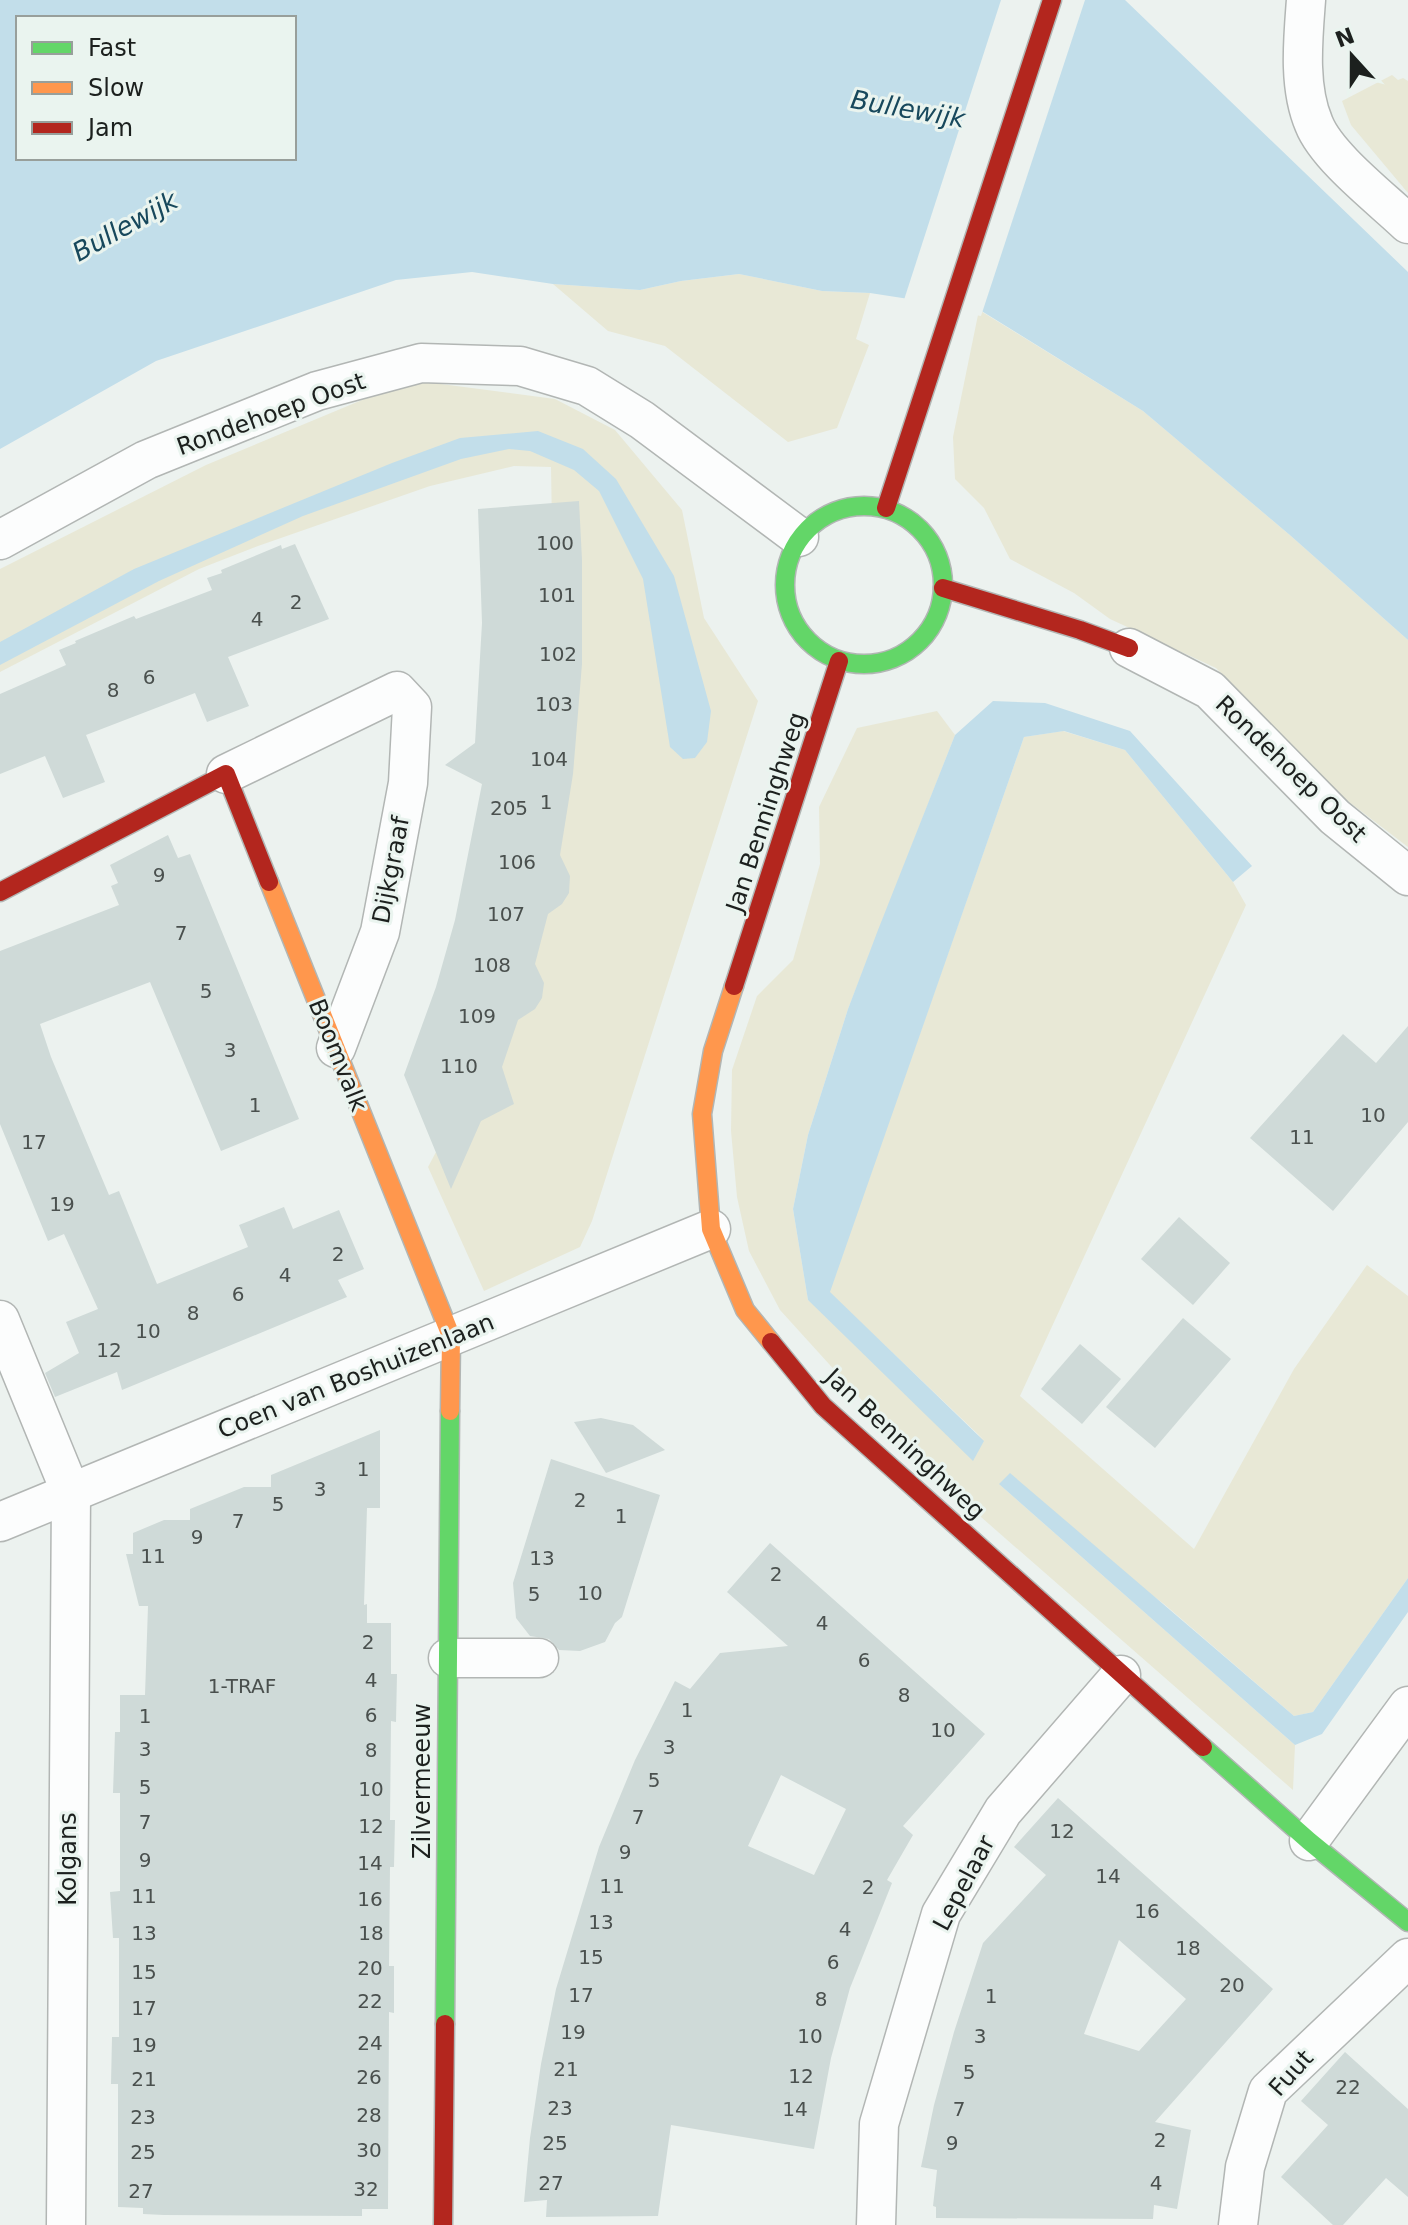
<svg xmlns="http://www.w3.org/2000/svg" width="1408" height="2225" font-family="'DejaVu Sans',sans-serif">
<rect width="100%" height="100%" fill="#ecf2ef"/>
<!-- green -->
<g fill="#e8e8d6">
<polygon points="1392,75 1398,80 1403,78 1408,81 1408,193 1351,125 1342,101"/>
<polygon points="739,274 822,291 870,293 856,339 869,345 837,428 788,442 665,346 608,331 553,284 640,290 681,281"/>
<polygon points="979,310 1143,411 1291,536 1408,640 1408,847 1345,799 1216,668 1110,619 1074,593 1010,559 984,508 955,479 953,437"/>
<polygon points="418,381 555,399 615,430 682,510 704,618 758,701 592,1221 580,1247 484,1291 428,1167 451,1124 554,644 551,467 514,466 430,486 258,546 199,569 0,672 0,569 206,465 362,400"/>
<polygon points="937,711 955,735 848,1009 808,1135 793,1209 808,1300 984,1440 829,1292 1024,737 1063,731 1125,750 1233,882 1246,905 1020,1396 1194,1549 1294,1369 1367,1265 1408,1296 1408,1578 1313,1712 1294,1716 1164,1604 999,1484 1295,1745 1293,1790 917,1461 780,1310 749,1251 737,1197 731,1131 732,1070 757,996 793,960 820,864 819,807 857,728"/>
</g>
<!-- water -->
<g fill="#c2deea" fill-rule="evenodd">
<path d="M0,0h1125l283,272v368l-117,-104 -148,-125 -163,-101 -110,-17 -48,-2 -83,-17 -58,7 -41,9 -87,-6 -81,-12 -76,8 -240,81 -156,88zM18,18h276v140h-276z"/>
<polygon points="538,431 583,449 616,479 674,576 711,711 707,742 695,758 683,759 670,747 643,579 599,491 574,470 530,451 509,449 461,459 303,516 159,581 0,665 0,642 134,569 392,463 460,438"/>
<polygon points="993,701 1045,703 1130,731 1252,866 1233,882 1125,750 1064,731 1024,737 830,1292 984,1441 973,1461 808,1300 793,1209 808,1135 848,1009 878,930 955,735"/>
<polygon points="1010,1473 1294,1716 1313,1712 1408,1578 1408,1612 1322,1734 1295,1745 999,1484"/>
</g>
<!-- pier -->
<polygon fill="#ecf2ef" points="1001,0 1085,0 981,316 903,303"/>
<!-- building -->
<g fill="#cfdad8" fill-rule="evenodd">
<polygon points="579,501 582,560 582,664 573,774 560,855 570,876 569,893 562,904 548,914 535,964 544,983 542,998 535,1009 518,1020 502,1067 514,1104 481,1121 451,1189 404,1075 436,987 455,920 482,784 445,765 475,743 482,623 478,509"/>
<polygon points="295,544 329,619 228,657 249,706 207,722 195,693 86,735 105,782 63,798 45,756 0,774 0,694 66,665 59,650 76,643 75,641 134,616 136,619 212,590 207,578 222,573 221,570 281,545 282,549"/>
<polygon points="168,835 178,858 190,854 299,1119 221,1151 150,982 40,1024 51,1057 109,1195 119,1191 157,1284 248,1247 239,1225 284,1207 293,1229 339,1210 364,1269 338,1280 347,1297 258,1334 122,1390 117,1372 55,1397 45,1373 79,1353 66,1322 98,1309 64,1234 48,1241 0,1124 0,951 119,905 111,886 118,883 110,865"/>
<polygon points="1408,1026 1408,1122 1333,1211 1250,1138 1343,1034 1376,1063"/>
<polygon points="1179,1217 1230,1263 1193,1305 1141,1259"/>
<polygon points="1183,1318 1231,1359 1155,1448 1106,1407"/>
<polygon points="1080,1344 1121,1379 1082,1424 1041,1389"/>
<polygon points="601,1418 633,1425 665,1450 606,1473 574,1422"/>
<polygon points="380,1430 380,1508 367,1508 364,1605 367,1604 367,1623 391,1623 391,1674 397,1674 396,1722 391,1721 390,1820 395,1820 394,1867 390,1867 389,1966 394,1966 394,2013 389,2012 388,2209 362,2209 362,2216 164,2215 143,2214 143,2208 118,2207 118,2084 111,2084 112,2037 119,2037 119,1938 113,1938 110,1892 120,1891 120,1793 113,1793 115,1732 120,1732 120,1695 145,1695 148,1606 139,1606 126,1554 133,1554 133,1533 164,1520 190,1520 190,1509 244,1487 271,1487 271,1475"/>
<polygon points="551,1459 660,1495 622,1617 615,1623 605,1642 580,1651 559,1650 549,1639 530,1636 516,1618 513,1583"/>
<path d="M770,1543l215,191 -82,92 10,9 -26,45 5,3 -42,105 -19,70 -17,91 -143,-24 -13,91 -112,1 1,-17 -23,2 6,-64 11,-74 15,-75 43,-142 36,-87 40,-79 15,8 30,-36 68,-7 -61,-54zM781,1775l65,34 -32,66 -66,-29z"/>
<path d="M1058,1798l215,191 -118,133 36,8 -14,79 -23,-4 -1,14 -217,-1v-11l-3,-1 4,-36 -16,-3 13,-62 20,-73 29,-89 63,-68 -32,-28zM1119,1940l67,59 -47,52 -55,-17z"/>
<polygon points="1345,2052 1408,2109 1408,2197 1386,2178 1343,2225 1333,2225 1281,2177 1328,2125 1301,2101"/>
</g>
<g fill="none" stroke-linecap="round" stroke-linejoin="round">
<defs>
<g id="street">
<path d="M1306,0c-3,39 -8,87 8,124 13,33 68,75 94,100"/>
<polyline points="0,540 146,460 317,391 421,363 520,366 587,386 642,420 799,537"/>
<polyline points="1129,648 1210,690 1335,817 1408,876"/>
<polyline points="226,774 397,691 412,707 408,783 380,932 336,1048"/>
<polyline points="0,1320 71,1493 66,2225"/>
<polyline points="0,1522 711,1229"/>
<polyline points="448,1658 539,1658"/>
<polyline points="1309,1841 1408,1706"/>
<polyline points="876,2225 879,2124 941,1914 1003,1811 1121,1675"/>
<polyline points="1238,2225 1245,2167 1268,2091 1408,1958"/>
</g>
<g id="fast">
<circle cx="864" cy="585" r="79"/>
<polyline points="1203,1747 1309,1841 1408,1922"/>
<polyline points="445,2024 450,1411"/>
</g>
<g id="slow">
<polyline points="269,882 451,1336 450,1411"/>
<polyline points="734,986 713,1051 702,1114 711,1229 745,1310 771,1342"/>
</g>
<g id="jam">
<polyline points="886,508 1052,0"/>
<polyline points="943,588 1080,630 1129,648"/>
<polyline points="0,892 226,774 269,882"/>
<polyline points="734,986 839,661"/>
<polyline points="771,1342 823,1406 1203,1747"/>
<polyline points="443,2225 445,2024"/>
</g>
</defs>
<!-- street casing -->
<use href="#street" stroke="#b2b6b4" stroke-width="41"/>
<!-- fast casing -->
<use href="#fast" stroke="#b2b6b4" stroke-width="21"/>
<!-- slow casing -->
<use href="#slow" stroke="#b2b6b4" stroke-width="21"/>
<!-- jam casing -->
<use href="#jam" stroke="#b2b6b4" stroke-width="21"/>
<!-- street -->
<use href="#street" stroke="#fcfdfd" stroke-width="38"/>
<!-- fast -->
<use href="#fast" stroke="#63d668" stroke-width="18"/>
<!-- slow -->
<use href="#slow" stroke="#ff974d" stroke-width="18"/>
<!-- jam -->
<use href="#jam" stroke="#b3261e" stroke-width="18"/>
</g>
<g text-anchor="middle" stroke-width="6" stroke-linejoin="round" paint-order="stroke">
<!-- number labels -->
<g font-size="20" fill="#4a504e">
<text x="555" y="550">100</text>
<text x="557" y="602">101</text>
<text x="296" y="609">2</text>
<text x="257" y="626">4</text>
<text x="558" y="661">102</text>
<text x="149" y="684">6</text>
<text x="113" y="697">8</text>
<text x="554" y="711">103</text>
<text x="549" y="766">104</text>
<text x="546" y="809">1</text>
<text x="509" y="815">205</text>
<text x="517" y="869">106</text>
<text x="159" y="882">9</text>
<text x="506" y="921">107</text>
<text x="181" y="940">7</text>
<text x="492" y="972">108</text>
<text x="206" y="998">5</text>
<text x="477" y="1023">109</text>
<text x="230" y="1057">3</text>
<text x="459" y="1073">110</text>
<text x="255" y="1112">1</text>
<text x="1373" y="1122">10</text>
<text x="1302" y="1144">11</text>
<text x="34" y="1149">17</text>
<text x="62" y="1211">19</text>
<text x="338" y="1261">2</text>
<text x="285" y="1282">4</text>
<text x="238" y="1301">6</text>
<text x="193" y="1320">8</text>
<text x="148" y="1338">10</text>
<text x="109" y="1357">12</text>
<text x="363" y="1476">1</text>
<text x="320" y="1496">3</text>
<text x="580" y="1507">2</text>
<text x="278" y="1511">5</text>
<text x="621" y="1523">1</text>
<text x="238" y="1528">7</text>
<text x="197" y="1544">9</text>
<text x="153" y="1563">11</text>
<text x="542" y="1565">13</text>
<text x="776" y="1581">2</text>
<text x="590" y="1600">10</text>
<text x="534" y="1601">5</text>
<text x="822" y="1630">4</text>
<text x="368" y="1649">2</text>
<text x="864" y="1667">6</text>
<text x="371" y="1687">4</text>
<text x="242" y="1693">1-TRAF</text>
<text x="904" y="1702">8</text>
<text x="687" y="1717">1</text>
<text x="371" y="1722">6</text>
<text x="145" y="1723">1</text>
<text x="943" y="1737">10</text>
<text x="669" y="1754">3</text>
<text x="145" y="1756">3</text>
<text x="371" y="1757">8</text>
<text x="654" y="1787">5</text>
<text x="145" y="1794">5</text>
<text x="371" y="1796">10</text>
<text x="638" y="1824">7</text>
<text x="145" y="1829">7</text>
<text x="371" y="1833">12</text>
<text x="1062" y="1838">12</text>
<text x="625" y="1859">9</text>
<text x="145" y="1867">9</text>
<text x="370" y="1870">14</text>
<text x="1108" y="1883">14</text>
<text x="612" y="1893">11</text>
<text x="868" y="1894">2</text>
<text x="144" y="1903">11</text>
<text x="370" y="1906">16</text>
<text x="1147" y="1918">16</text>
<text x="601" y="1929">13</text>
<text x="845" y="1936">4</text>
<text x="144" y="1940">13</text>
<text x="371" y="1940">18</text>
<text x="1188" y="1955">18</text>
<text x="591" y="1964">15</text>
<text x="833" y="1969">6</text>
<text x="370" y="1975">20</text>
<text x="144" y="1979">15</text>
<text x="1232" y="1992">20</text>
<text x="581" y="2002">17</text>
<text x="991" y="2003">1</text>
<text x="821" y="2006">8</text>
<text x="370" y="2008">22</text>
<text x="144" y="2015">17</text>
<text x="573" y="2039">19</text>
<text x="810" y="2043">10</text>
<text x="980" y="2043">3</text>
<text x="370" y="2050">24</text>
<text x="144" y="2052">19</text>
<text x="566" y="2076">21</text>
<text x="969" y="2079">5</text>
<text x="801" y="2083">12</text>
<text x="369" y="2084">26</text>
<text x="144" y="2086">21</text>
<text x="1348" y="2094">22</text>
<text x="560" y="2115">23</text>
<text x="795" y="2116">14</text>
<text x="959" y="2116">7</text>
<text x="369" y="2122">28</text>
<text x="143" y="2124">23</text>
<text x="1160" y="2147">2</text>
<text x="555" y="2150">25</text>
<text x="952" y="2150">9</text>
<text x="369" y="2157">30</text>
<text x="143" y="2159">25</text>
<text x="551" y="2190">27</text>
<text x="1156" y="2190">4</text>
<text x="366" y="2196">32</text>
<text x="141" y="2198">27</text>
</g>
<!-- street labels -->
<g font-size="24" fill="#1c201e" stroke="#eaf4ef">
<text transform="translate(271 414) rotate(-20)" y="8">Rondehoep Oost</text>
<text transform="translate(1291 769) rotate(44)" y="8">Rondehoep Oost</text>
<text transform="translate(766 812) rotate(-72)" y="8">Jan Benninghweg</text>
<text transform="translate(391 870) rotate(-79)" y="8">Dijkgraaf</text>
<text transform="translate(338 1055) rotate(68)" y="8">Boomvalk</text>
<text transform="translate(356 1376) rotate(-22)" y="8">Coen van Boshuizenlaan</text>
<text transform="translate(905 1444) rotate(43)" y="8">Jan Benninghweg</text>
<text transform="translate(422 1781) rotate(-90)" y="8">Zilvermeeuw</text>
<text transform="translate(68 1859) rotate(-90)" y="8">Kolgans</text>
<text transform="translate(964 1883) rotate(-62)" y="8">Lepelaar</text>
<text transform="translate(1291 2073) rotate(-48)" y="8">Fuut</text>
</g>
<!-- water labels -->
<g font-size="26" font-style="italic" fill="#17485c" stroke="#eaf4ef">
<text transform="translate(908 109) rotate(10)" y="9">Bullewijk</text>
<text transform="translate(125 226) rotate(-29)" y="9">Bullewijk</text>
</g>
</g>
<!-- legend -->
<rect x="16" y="16" width="280" height="144" fill="#eaf4ef" stroke="#989f9b" stroke-width="2"/>
<rect x="32" y="42" width="40" height="12" fill="#63d668" stroke="#989f9b" stroke-width="2"/>
<text x="88" y="56" font-size="24" fill="#1c201e">Fast</text>
<rect x="32" y="82" width="40" height="12" fill="#ff974d" stroke="#989f9b" stroke-width="2"/>
<text x="88" y="96" font-size="24" fill="#1c201e">Slow</text>
<rect x="32" y="122" width="40" height="12" fill="#b3261e" stroke="#989f9b" stroke-width="2"/>
<text x="88" y="136" font-size="24" fill="#1c201e">Jam</text>
<!-- north arrow -->
<g transform="translate(1352 56) rotate(339)" stroke="#eaf4ef" stroke-width="6" paint-order="stroke">
<path d="M0-6L14 30L0 20L-14 30Z" fill="#1c201e"/>
<text y="-12" font-size="22" font-weight="bold" text-anchor="middle" fill="#1c201e">N</text>
</g>
</svg>
